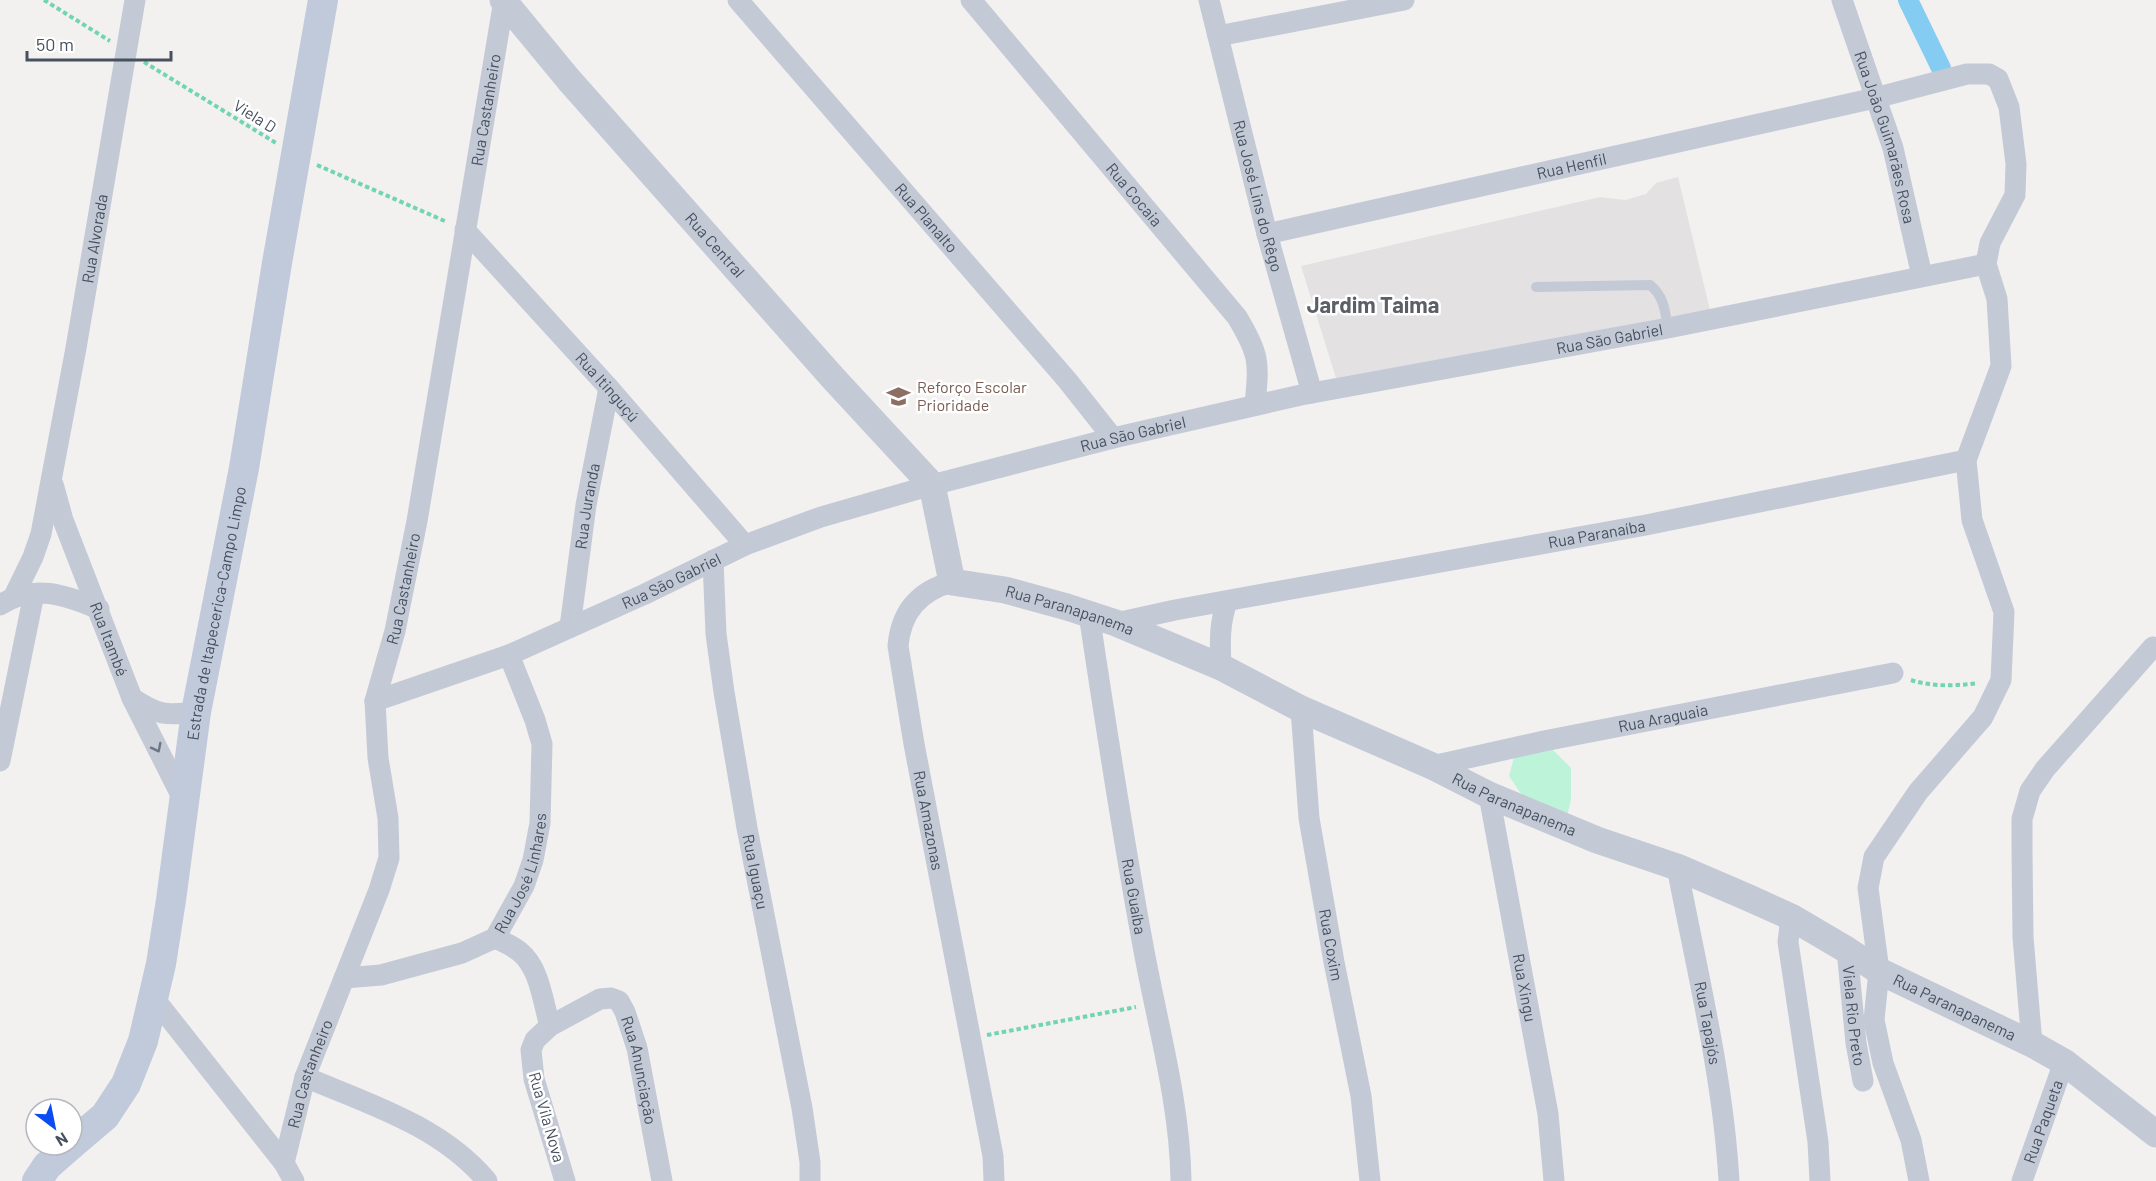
<svg xmlns="http://www.w3.org/2000/svg" width="2156" height="1181" font-family="Barlow,sans-serif">
<rect width="100%" height="100%" fill="#f3f0f0"/>
<!-- education -->
<polygon fill="#e4e1e2" points="1678,177 1710,310 1336,378 1301,266 1600,197 1625,200 1646,194 1656,183"/>
<!-- green -->
<polygon fill="#bcf3d9" points="1516,750 1553,750 1571,768 1571,799 1566,821 1526,801 1509,776"/>
<g fill="none" stroke-linecap="round" stroke-linejoin="round">
<!-- canal -->
<polyline stroke="#85ccf3" stroke-width="20" points="1908,0 1941,68"/>
<!-- path -->
<g stroke="#71d4b2" stroke-width="4" stroke-dasharray="4.5 3" stroke-linecap="butt">
<polyline points="44,0 110,41"/>
<polyline points="144,62 276,143"/>
<polyline points="317,165 447,222"/>
<path d="M1911,680c21,7 45,6 67,3"/>
<polyline points="987,1035 1136,1007"/>
</g>
<!-- service -->
<path stroke="#c3cad6" stroke-width="10" d="M1536,287l114,-2c14,11 15,26 18,43"/>
<!-- minor -->
<g stroke="#c3cad6" stroke-width="21">
<path id="s1" d="M738,0l329,380 46,58"/>
<path id="s2" d="M971,0l266,317c23,38 22,45 18,88"/>
<path id="s3" d="M1209,0l58,234 45,159"/>
<path id="s4" d="M1842,0l51,148 29,128"/>
<polyline points="1218,36 1404,0"/>
<path id="s5" d="M465,230l144,158 136,157"/>
<path id="s6" d="M1267,234l608,-136 92,-24h22l9,5 11,28 7,57 -1,31 -25,48 -4,21 11,35 4,67 -35,94 6,60 32,92 -3,68 -18,37 -65,75 -44,65 -6,31 11,83 -5,49 9,43 28,77 8,41"/>
<path id="s7" d="M53,484l10,36 69,178 51,101"/>
<path id="s8" d="M713,560l3,74 8,58 23,136 55,280 8,54v19"/>
<path id="s9" d="M952,582c-33,9 -51,30 -54,64l16,98 79,412 1,25"/>
<path id="s10" d="M14,596l19,-39 8,-23 35,-186 59,-348"/>
<path d="M0,605c33,-22 66,-10 99,4"/>
<path id="s11" d="M1089,614c17,113 34,225 55,337 14,76 36,153 37,230"/>
<path id="s12" d="M1116,623l59,-13 471,-85 320,-65"/>
<path id="s13" d="M570,627l16,-122 23,-117"/>
<path d="M1221,667c-1,-24 -2,-43 6,-65"/>
<path d="M132,698c26,17 33,18 64,14"/>
<path id="s14" d="M375,701l134,-46 136,-61 100,-49 76,-28 111,-32 181,-47 188,-43 367,-67 318,-64"/>
<path id="s15" d="M1301,709l8,109 25,144 27,134 9,85"/>
<polyline points="0,761 34,594"/>
<path id="s16" d="M1432,766l112,-25 349,-68"/>
<path id="s17" d="M1489,795l59,319 6,67"/>
<path id="s18" d="M1677,867c20,104 46,209 52,314"/>
<polyline points="1791,917 1788,942 1818,1142 1820,1181"/>
<path d="M495,938c8,4 18,8 25,14 20,16 23,51 30,74"/>
<path id="s19" d="M1847,950l9,93 7,38"/>
<path id="s20" d="M344,978l37,-3 81,-22 33,-15 29,-52 9,-26 7,-37 2,-79 -7,-24 -26,-65"/>
<polyline points="153,997 284,1163 294,1181"/>
<polyline points="2032,1044 2023,937 2022,851 2022,819 2030,791 2045,769 2153,647"/>
<path d="M305,1077c64,27 136,49 182,104"/>
<path id="s21" d="M284,1163l21,-86 74,-187 10,-32 -1,-40 -10,-60 -3,-57 20,-70 22,-110 87,-521"/>
<path id="s22" d="M565,1181l-31,-102 -3,-29 4,-10 15,-14 50,-27 11,-1 8,3 6,11 12,36 25,133"/>
<path id="s23" d="M2022,1181l42,-119"/>
</g>
<!-- tertiary -->
<path stroke="#c3cad6" stroke-width="27" id="s24" d="M503,0l66,80 264,298 99,107 20,97 53,8 62,17 49,16 105,44 80,42 131,57 57,29 108,45 80,27 72,31 42,19 56,33 32,21 153,73 32,18 92,72"/>
<!-- secondary -->
<g stroke="#c1cada" stroke-width="30">
<path id="s25" d="M72,1144l33,-28 21,-32 17,-43 18,-77 10,-64 25,-188 48,-244 33,-205 46,-263"/>
<polyline points="37,1181 47,1166 71,1145"/>
</g>
</g>
<!-- one-way arrows -->
<defs><path id="oneway-chevron" d="M-2-3.5L2.5 0L-2 3.5" fill="none" stroke-width="1.6" stroke-linecap="round" stroke-linejoin="round" transform="scale(1.5)"/></defs>
<use stroke="#6c7583" href="#oneway-chevron" transform="translate(157 748) rotate(63)"/>
<!-- icons -->
<defs>
<symbol id="school-bare" viewBox="-9 -9 18 18"><path d="M0-5L7-2L0 1L-7-2ZM-4 1L0 2.5L4 1V4Q0 6-4 4Z" fill="#8d6e63" stroke="#fff" stroke-width="2.5" paint-order="stroke"/></symbol>
</defs>
<g fill-rule="evenodd">
<use href="#school-bare" x="882" y="380" width="33" height="33"/>
</g>
<g text-anchor="middle" stroke-width="5" stroke-linejoin="round" paint-order="stroke">
<!-- street labels -->
<g font-size="16" fill="#46505f" stroke="#fff">
<text dy="6" stroke="none"><textPath href="#s21" startOffset="1083">Rua Castanheiro</textPath></text>
<text transform="translate(255 116) rotate(32)" y="6">Viela D</text>
<text dy="6" stroke="none"><textPath href="#s4" startOffset="144">Rua João Guimarães Rosa</textPath></text>
<text dy="6" stroke="none"><textPath href="#s6" startOffset="312">Rua Henfil</textPath></text>
<text dy="6" stroke="none"><textPath href="#s2" startOffset="254">Rua Cocaia</textPath></text>
<text dy="6" stroke="none"><textPath href="#s3" startOffset="202">Rua José Lins do Rêgo</textPath></text>
<text dy="6" stroke="none"><textPath href="#s1" startOffset="288">Rua Planalto</textPath></text>
<text dy="6" stroke="none"><textPath href="#s10" startOffset="368">Rua Alvorada</textPath></text>
<text dy="6" stroke="none"><textPath href="#s24" startOffset="324">Rua Central</textPath></text>
<text dy="6" stroke="none"><textPath href="#s14" startOffset="1292">Rua São Gabriel</textPath></text>
<text dy="6" stroke="none"><textPath href="#s5" startOffset="212">Rua Itinguçú</textPath></text>
<text dy="6" stroke="none"><textPath href="#s14" startOffset="806">Rua São Gabriel</textPath></text>
<text dy="6" stroke="none"><textPath href="#s13" startOffset="122">Rua Juranda</textPath></text>
<text dy="6" stroke="none"><textPath href="#s12" startOffset="489">Rua Paranaíba</textPath></text>
<text dy="6" stroke="none"><textPath href="#s14" startOffset="320">Rua São Gabriel</textPath></text>
<text dy="6" stroke="none"><textPath href="#s21" startOffset="597">Rua Castanheiro</textPath></text>
<text dy="6" stroke="none"><textPath href="#s24" startOffset="868">Rua Paranapanema</textPath></text>
<text dy="6" stroke="none"><textPath href="#s25" startOffset="562">Estrada de Itapecerica-Campo Limpo</textPath></text>
<text dy="6" stroke="none"><textPath href="#s7" startOffset="165">Rua Itambé</textPath></text>
<text dy="6" stroke="none"><textPath href="#s16" startOffset="236">Rua Araguaia</textPath></text>
<text dy="6" stroke="none"><textPath href="#s24" startOffset="1354">Rua Paranapanema</textPath></text>
<text dy="6" stroke="none"><textPath href="#s9" startOffset="267">Rua Amazonas</textPath></text>
<text dy="6" stroke="none"><textPath href="#s8" startOffset="315">Rua Iguaçu</textPath></text>
<text dy="6" stroke="none"><textPath href="#s20" startOffset="228">Rua José Linhares</textPath></text>
<text dy="6" stroke="none"><textPath href="#s11" startOffset="286">Rua Guaíba</textPath></text>
<text dy="6" stroke="none"><textPath href="#s15" startOffset="238">Rua Coxim</textPath></text>
<text dy="6" stroke="none"><textPath href="#s17" startOffset="196">Rua Xingu</textPath></text>
<text dy="6" stroke="none"><textPath href="#s24" startOffset="1840">Rua Paranapanema</textPath></text>
<text dy="6" stroke="none"><textPath href="#s19" startOffset="66">Viela Rio Preto</textPath></text>
<text dy="6" stroke="none"><textPath href="#s18" startOffset="159">Rua Tapajós</textPath></text>
<text dy="6" stroke="none"><textPath href="#s22" startOffset="316">Rua Anunciação</textPath></text>
<text dy="6" stroke="none"><textPath href="#s21" startOffset="93">Rua Castanheiro</textPath></text>
<text transform="translate(547 1117) rotate(74)" y="6">Rua Vila Nova</text>
<text dy="6" stroke="none"><textPath href="#s23" startOffset="63">Rua Paqueta</textPath></text>
</g>
<!-- education labels -->
<g font-size="16" fill="#785e54" stroke="#fff" text-anchor="start">
<text x="917" y="393">Reforço Escolar<tspan x="917" dy="18">Prioridade</tspan></text>
</g>
<!-- district labels -->
<g font-size="22" font-weight="bold" fill="#5c5f66" stroke="#fff">
<text x="1373" y="313">Jardim Taima</text>
</g>
</g>
<!-- north arrow -->
<g transform="translate(54 1127) rotate(148)"><circle r="28" fill="#ffffff" stroke="#b5b9bf" stroke-width="1.5"/>
<path d="M0-4.5L10 22L0 15L-10 22Z" fill="#0a4cf2"/>
<text y="-9" font-size="16" font-weight="bold" text-anchor="middle" fill="#46505f">N</text>
</g>
<!-- scale -->
<path d="M27 51v9h144v-9" fill="none" stroke="#46505f" stroke-width="3"/>
<text x="36" y="51" font-size="18" fill="#46505f" stroke="#ffffff" stroke-width="4.5" paint-order="stroke">50 m</text>
</svg>
